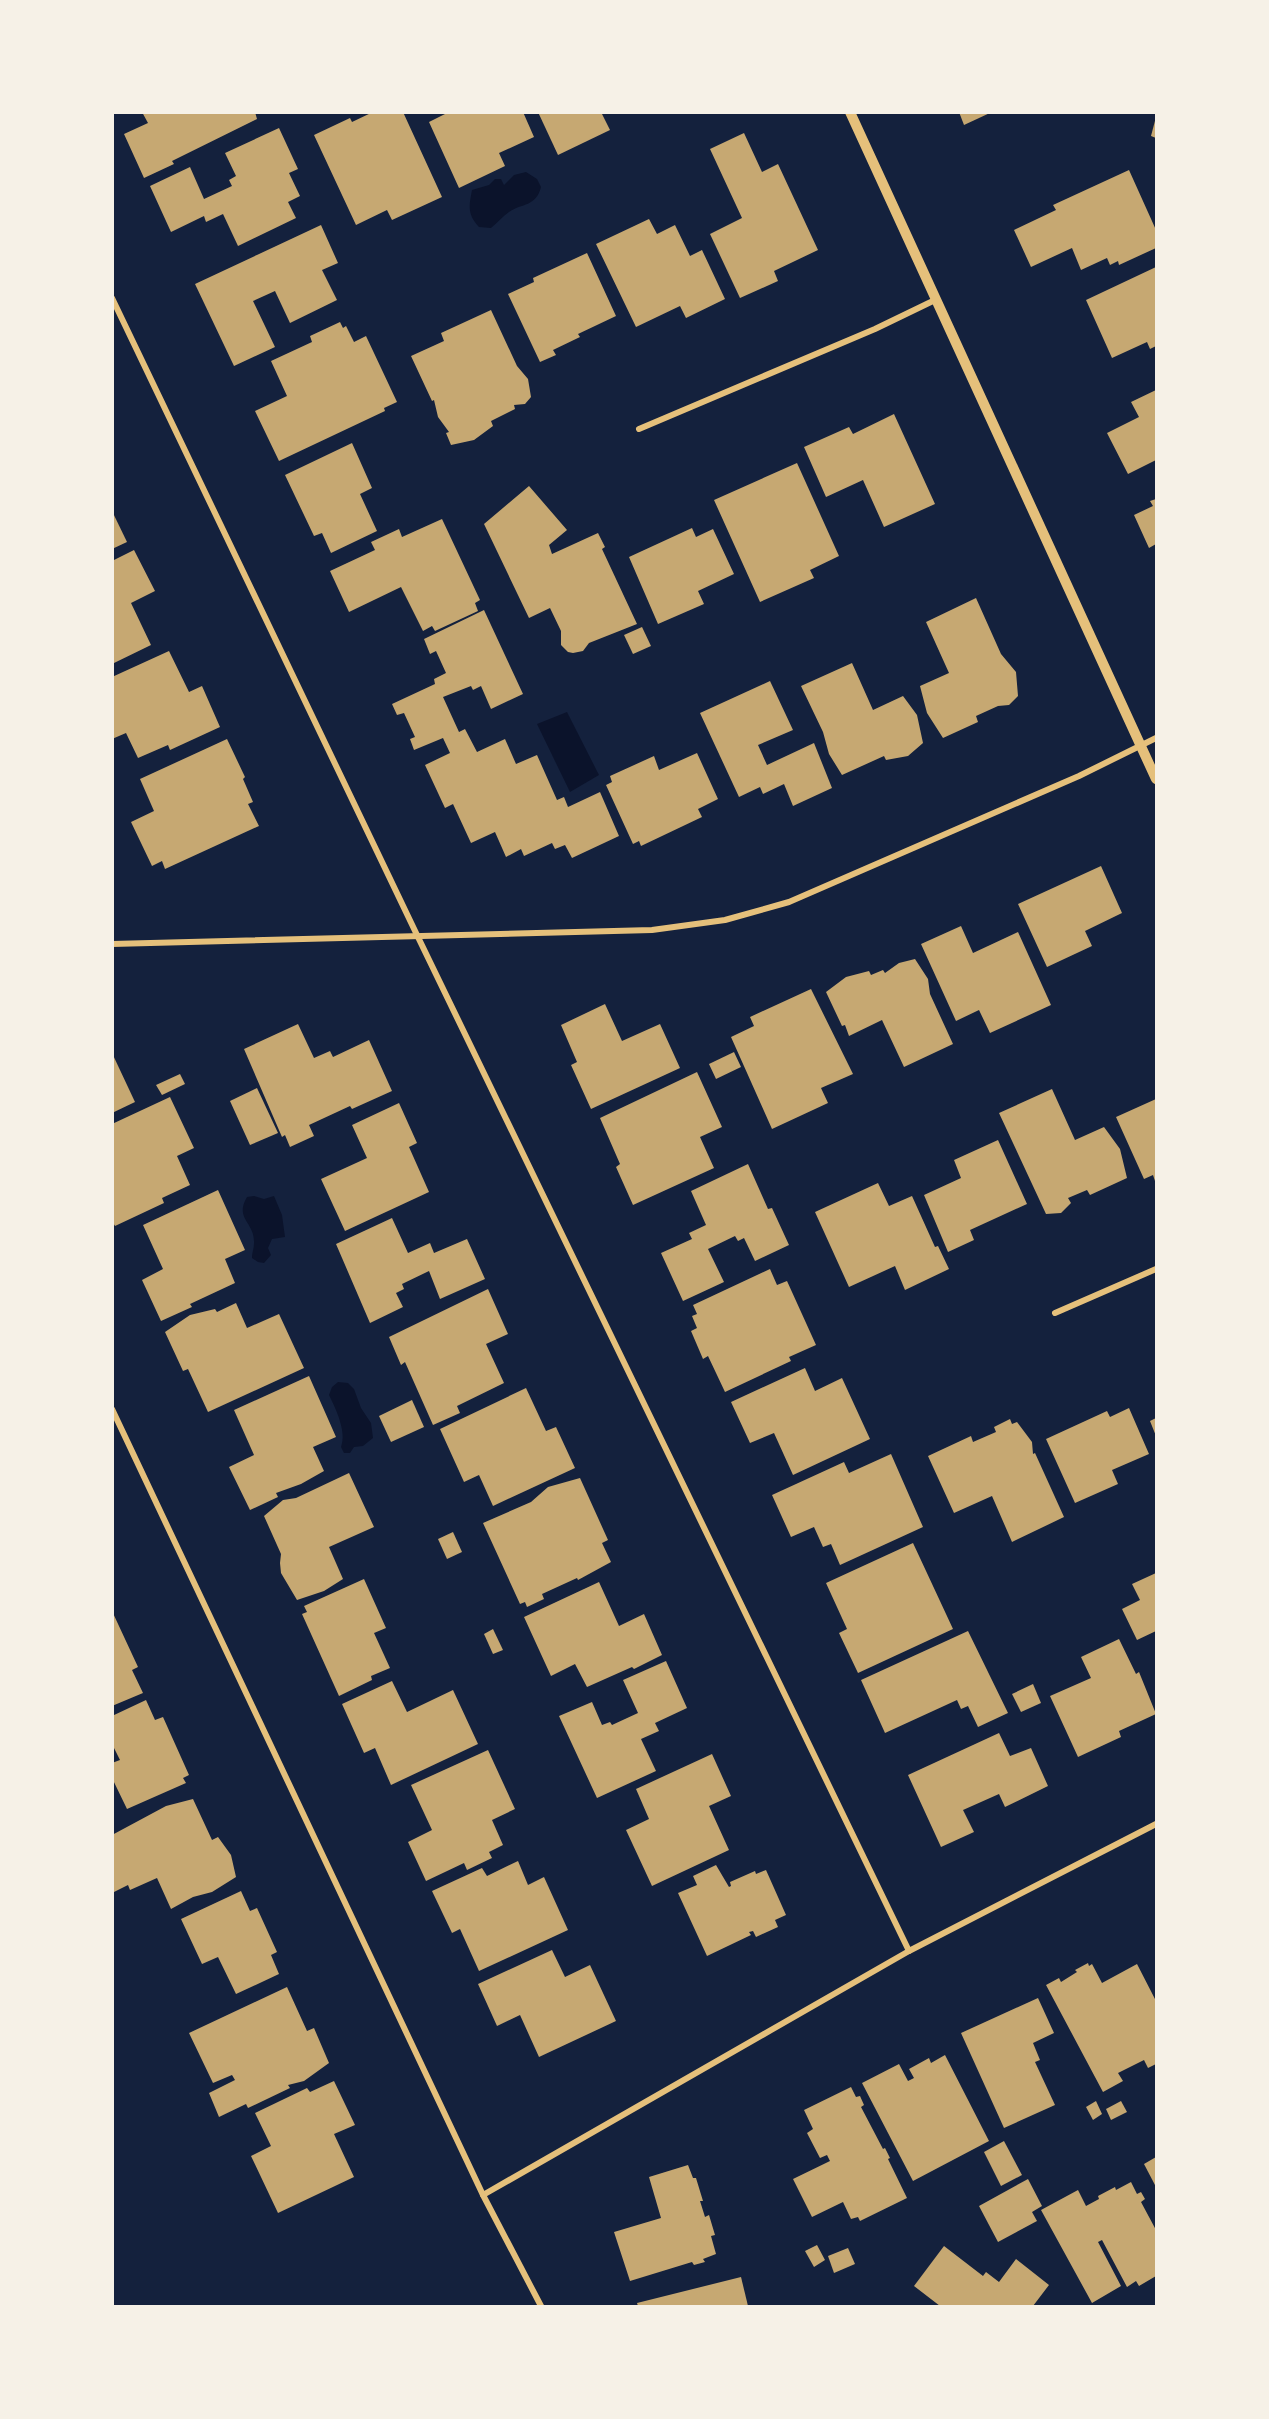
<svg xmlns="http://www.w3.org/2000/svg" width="1269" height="2419" font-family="Helvetica,sans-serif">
<rect width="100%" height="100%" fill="#14213d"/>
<!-- water -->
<g fill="#0b132b">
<path d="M526,172l11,7 4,8c-5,20 -19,16 -32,25 -6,4 -12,11 -18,16l-12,-1c-12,-13 -10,-21 -7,-37l17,-5 6,-6h6l3,6 10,-10z"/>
<polygon points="567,712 599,775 570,792 537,724"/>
<path d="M254,1196l10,3 10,-3 8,19 3,22 -13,2 -4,9 3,7 -7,8 -6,-1 -6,-4c0,-6 2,-9 2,-15 1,-21 -20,-24 -7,-46z"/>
<path d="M338,1382l10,1 6,6 7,19 10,15 2,15 -10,8 -9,1 -4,6h-6l-3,-6c6,-15 -5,-38 -12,-52l3,-8z"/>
</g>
<!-- building -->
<g fill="#c6a872">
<polygon points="142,112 255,112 257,119 172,161 174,164 144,178 124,134 148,123"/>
<polygon points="373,112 403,112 442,197 392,220 387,210 356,225 314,135 350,118 352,122"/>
<polygon points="449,112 523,112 534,137 499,153 505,166 459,188 429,122"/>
<polygon points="538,112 601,112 610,130 558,155"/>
<polygon points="959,112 992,112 964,125"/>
<polygon points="1156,117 1156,138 1151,136"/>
<polygon points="279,128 298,169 289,173 300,196 288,202 296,218 238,246 223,214 206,222 204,216 171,232 150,186 190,167 204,199 232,186 229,180 236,176 225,153"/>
<polygon points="744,133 762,172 778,164 818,250 774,271 778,281 740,298 710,234 742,218 710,149"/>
<polygon points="1129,170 1156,230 1156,248 1119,265 1118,261 1110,265 1107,258 1081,270 1072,248 1031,267 1014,230 1056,210 1053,205"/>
<polygon points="649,219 657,234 675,225 690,256 702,250 725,299 686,318 680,306 636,327 596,244"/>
<polygon points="321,225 338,263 322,270 337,300 290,323 275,291 253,301 275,347 234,366 195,284"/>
<polygon points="587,253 616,316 578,334 580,337 553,350 556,355 540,362 508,294 534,282 533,278"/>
<polygon points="1156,267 1156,346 1150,349 1147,342 1112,358 1086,300"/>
<polygon points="491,310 517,366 528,379 531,397 525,404 514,405 515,409 491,421 493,426 474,440 451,445 446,433 449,432 438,417 434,400 432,401 411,356 444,341 441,333"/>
<polygon points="340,322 343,328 346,326 354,342 366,336 397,402 384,408 385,411 279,461 255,411 287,396 271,361 312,342 310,336"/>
<polygon points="1156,390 1156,460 1128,474 1107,433 1139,417 1131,402"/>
<polygon points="894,414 935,504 884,527 863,480 826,497 804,447 849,427 853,434"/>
<polygon points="352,443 372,488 360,494 377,531 331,553 322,533 314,536 285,475"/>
<polygon points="797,463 839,556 810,570 814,578 760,602 714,500"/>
<polygon points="529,486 567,530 549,545 552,554 598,533 605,547 602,549 637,624 589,643 583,651 573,653 568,652 561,645 561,631 550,608 529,618 484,524"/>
<polygon points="1156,499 1156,544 1149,548 1134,515 1153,506 1150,501"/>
<polygon points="112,511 127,542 112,549"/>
<polygon points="442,519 480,600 475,603 478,611 435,631 432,626 423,631 401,587 349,612 330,571 375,550 371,542 399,529 402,537"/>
<polygon points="692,528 696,537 713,529 734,574 698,591 704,604 658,624 629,557"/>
<polygon points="134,550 155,591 131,603 151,645 112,664 112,561"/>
<polygon points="976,598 1001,654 1016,672 1018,696 1009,705 998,706 976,716 978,722 943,738 927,713 920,686 949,673 926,622"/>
<polygon points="484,610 523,694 491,709 481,686 473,690 471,686 443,697 459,732 465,729 477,752 505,739 516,764 537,755 557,800 564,797 568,807 600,792 619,836 572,858 565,845 555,849 552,843 524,856 521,849 506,857 495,832 471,843 453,804 445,808 425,765 450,753 443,738 414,750 410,739 415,737 404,713 397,715 392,704 435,684 434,679 446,673 436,651 430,654 424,639"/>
<polygon points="642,627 651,646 633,654 624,635"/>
<polygon points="169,651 189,692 202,686 220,727 170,750 168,745 138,758 126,733 112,739 112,677"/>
<polygon points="852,663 873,710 903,696 917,715 923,743 908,756 886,760 884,756 842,775 829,754 823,732 801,686"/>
<polygon points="770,681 793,730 758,745 767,765 814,743 832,788 793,806 784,784 763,794 760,787 739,797 700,713"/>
<polygon points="227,739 245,777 243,779 253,802 248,804 259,826 165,869 162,861 152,866 131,822 154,811 140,779"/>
<polygon points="697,753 718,799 698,809 702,817 641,846 639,841 633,844 606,785 612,782 610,776 654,756 659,770"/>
<polygon points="1101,866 1122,913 1085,931 1092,946 1047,967 1018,904"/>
<polygon points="961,926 973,953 1018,932 1051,1005 990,1033 979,1010 956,1021 921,944"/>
<polygon points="915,959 928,979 930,994 953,1044 904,1067 882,1020 849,1036 845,1025 842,1026 826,992 846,977 869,971 871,975 883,970 885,973 899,963"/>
<polygon points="811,989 853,1074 821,1088 828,1103 772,1129 731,1037 754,1026 750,1017"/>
<polygon points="605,1004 622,1041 660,1024 680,1068 591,1109 571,1065 577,1062 561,1025"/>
<polygon points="298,1024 314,1058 330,1051 333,1057 369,1040 392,1091 352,1109 350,1106 309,1125 314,1136 290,1147 285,1135 282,1137 244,1049"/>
<polygon points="734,1052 741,1067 716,1079 709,1064"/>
<polygon points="112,1053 135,1102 112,1113"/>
<polygon points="697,1072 722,1127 700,1137 714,1168 633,1205 616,1167 620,1164 600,1118"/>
<polygon points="180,1074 185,1084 162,1095 156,1085"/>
<polygon points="257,1088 278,1133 250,1145 230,1101"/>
<polygon points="1052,1089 1075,1140 1104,1127 1120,1149 1127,1178 1090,1195 1087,1190 1068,1198 1071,1203 1061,1213 1046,1214 999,1113"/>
<polygon points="170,1097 194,1148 177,1156 190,1185 162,1198 164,1203 115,1226 112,1221 112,1124"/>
<polygon points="1156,1099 1156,1184 1153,1175 1144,1179 1116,1117"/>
<polygon points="399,1103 417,1143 409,1147 429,1192 345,1231 321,1179 367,1158 352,1125"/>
<polygon points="998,1140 1027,1204 970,1230 974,1240 948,1252 924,1195 961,1178 954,1160"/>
<polygon points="748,1164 768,1209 772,1208 789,1245 755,1261 744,1238 738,1241 735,1236 708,1249 724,1282 683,1301 661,1253 692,1239 689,1233 706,1225 691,1191"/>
<polygon points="878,1183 889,1206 912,1196 935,1247 938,1246 949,1269 905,1290 895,1266 849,1287 815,1212"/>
<polygon points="218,1190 245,1250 225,1259 235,1283 190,1304 192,1307 161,1321 142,1280 163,1269 143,1225"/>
<polygon points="392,1218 408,1253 430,1243 434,1253 467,1239 485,1279 440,1299 429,1271 402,1284 404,1289 396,1293 403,1307 370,1323 336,1244"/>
<polygon points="770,1269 777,1285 787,1281 816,1345 789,1357 791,1361 725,1392 708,1356 703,1359 691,1331 697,1328 692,1316 697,1314 693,1305"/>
<polygon points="488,1289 508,1334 486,1344 504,1383 457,1406 460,1413 433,1425 405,1362 401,1365 389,1337"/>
<polygon points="236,1303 247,1328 279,1314 304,1368 208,1412 188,1369 183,1371 165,1332 190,1315 215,1309 217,1312"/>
<polygon points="805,1368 815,1391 842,1378 870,1439 793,1475 774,1433 750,1443 731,1402"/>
<polygon points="309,1376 336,1437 313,1447 324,1471 301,1484 276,1493 278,1497 250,1510 229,1467 254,1455 234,1410"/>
<polygon points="526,1388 546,1431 556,1427 575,1468 493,1506 479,1475 464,1482 440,1429"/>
<polygon points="412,1400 424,1427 391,1442 379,1416"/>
<polygon points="1129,1408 1149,1454 1112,1470 1118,1484 1075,1503 1046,1439 1107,1411 1110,1417"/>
<polygon points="1156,1418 1156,1436 1150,1421"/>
<polygon points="1010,1419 1012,1424 1017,1422 1032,1442 1033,1454 1035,1453 1064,1517 1012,1542 992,1496 954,1513 928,1456 971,1436 973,1442 996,1432 994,1427"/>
<polygon points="891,1454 923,1527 840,1565 831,1544 823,1547 814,1527 791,1537 772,1495 844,1462 849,1473"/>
<polygon points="349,1473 374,1527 329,1547 343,1579 324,1591 297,1600 281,1573 280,1563 281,1554 264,1516 283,1500 296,1498"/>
<polygon points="580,1478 608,1540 602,1543 611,1562 578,1580 577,1578 542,1594 544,1599 527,1607 525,1602 520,1604 483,1523 531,1502 548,1487"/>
<polygon points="453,1532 462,1552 447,1559 438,1539"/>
<polygon points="913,1543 953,1629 858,1673 839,1633 847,1629 826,1583"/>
<polygon points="1156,1573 1156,1631 1137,1640 1122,1609 1140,1600 1132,1584"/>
<polygon points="364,1579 386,1628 374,1633 390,1668 371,1676 372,1680 339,1696 302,1614 307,1612 304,1606"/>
<polygon points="599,1582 619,1626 644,1614 662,1655 634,1669 632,1667 587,1687 575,1664 551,1676 524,1617"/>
<polygon points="112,1611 138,1667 132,1670 143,1693 112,1706"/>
<polygon points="493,1629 503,1650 493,1654 484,1634"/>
<polygon points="968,1631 1008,1713 978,1727 968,1706 961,1709 957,1700 885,1733 861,1680"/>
<polygon points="1119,1639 1136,1674 1139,1672 1156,1714 1119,1731 1121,1737 1078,1757 1050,1696 1091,1678 1081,1657"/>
<polygon points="666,1661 687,1708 655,1723 659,1731 641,1739 656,1771 597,1798 559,1716 592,1702 602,1725 610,1722 612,1725 638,1713 623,1680"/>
<polygon points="392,1681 407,1712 453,1690 478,1744 391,1785 375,1748 364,1753 342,1704"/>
<polygon points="1033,1684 1041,1703 1021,1712 1012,1694"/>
<polygon points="146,1700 155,1720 163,1717 189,1775 183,1778 186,1783 127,1809 112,1778 112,1763 120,1760 112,1744 112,1716"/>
<polygon points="999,1733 1010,1756 1031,1748 1048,1786 1005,1807 999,1794 963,1810 974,1832 941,1847 908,1775"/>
<polygon points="488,1750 515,1809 492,1820 503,1845 489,1852 492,1858 467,1870 464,1863 426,1881 408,1842 432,1830 411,1785"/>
<polygon points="712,1754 731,1796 709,1806 729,1850 652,1886 626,1830 649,1819 636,1789"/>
<polygon points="193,1799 212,1840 218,1837 231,1855 236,1877 212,1892 193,1897 171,1909 157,1878 130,1890 128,1885 112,1893 112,1835 166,1806"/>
<polygon points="518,1861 528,1885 544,1877 568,1930 479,1971 460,1929 452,1933 432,1891 482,1868 487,1876"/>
<polygon points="716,1865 729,1887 731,1886 730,1882 755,1871 756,1874 766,1870 786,1915 775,1920 778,1927 756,1937 753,1931 749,1932 751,1935 707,1956 678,1893 697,1885 693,1876"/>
<polygon points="241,1891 250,1911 257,1908 277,1952 271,1955 279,1974 236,1994 218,1957 202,1964 181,1919"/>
<polygon points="552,1950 565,1977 590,1965 616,2021 539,2057 520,2015 497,2026 478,1984"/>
<polygon points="1088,1963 1089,1966 1092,1964 1102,1983 1137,1964 1156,2001 1156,2064 1148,2068 1144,2060 1118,2073 1123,2081 1103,2092 1046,1985 1059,1978 1061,1982 1077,1972 1075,1970"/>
<polygon points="287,1987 307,2031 314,2028 329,2063 304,2081 288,2085 290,2088 248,2108 246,2104 219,2117 209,2093 235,2080 232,2075 213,2083 189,2033"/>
<polygon points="1038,1998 1054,2033 1033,2043 1040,2060 1035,2062 1055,2105 1004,2128 961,2033"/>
<polygon points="945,2055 989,2141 913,2181 862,2083 899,2064 908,2081 914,2078 909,2069 929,2058 931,2063"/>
<polygon points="334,2081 355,2125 334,2134 354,2177 278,2213 251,2156 271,2146 255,2113 307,2088 310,2092"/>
<polygon points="851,2087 856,2097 860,2096 864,2105 861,2107 883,2149 885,2148 890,2158 888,2159 907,2198 860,2221 858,2217 851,2219 843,2202 812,2217 793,2179 830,2161 827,2155 820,2158 807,2133 813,2129 804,2110"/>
<polygon points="1096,2101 1102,2114 1093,2120 1086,2107"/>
<polygon points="1121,2101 1127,2112 1111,2120 1106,2109"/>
<polygon points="1004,2141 1022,2175 1001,2186 984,2152"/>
<polygon points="1156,2157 1156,2187 1144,2164"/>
<polygon points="688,2165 693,2178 696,2178 703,2201 700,2201 705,2217 709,2215 715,2235 711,2236 716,2254 703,2259 705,2262 694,2265 692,2262 630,2281 614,2232 661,2218 649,2177"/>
<polygon points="1028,2179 1042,2206 1032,2212 1037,2221 998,2242 979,2206"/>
<polygon points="1131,2182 1137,2194 1141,2192 1145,2199 1141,2202 1156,2230 1156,2276 1139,2286 1136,2281 1127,2287 1102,2240 1098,2242 1121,2286 1092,2303 1041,2210 1078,2190 1086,2206 1099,2199 1098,2196 1115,2187 1116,2190"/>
<polygon points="817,2245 825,2260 814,2267 805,2251"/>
<polygon points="944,2246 983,2276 986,2272 999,2282 1016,2259 1049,2285 1033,2306 940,2306 914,2286"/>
<polygon points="848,2248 855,2264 834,2273 828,2256"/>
<polygon points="741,2277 748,2306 638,2306 637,2303"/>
</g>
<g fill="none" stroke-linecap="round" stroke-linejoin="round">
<!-- minor -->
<g stroke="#e5c07b" stroke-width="6">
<polyline points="112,298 417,935 909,1951"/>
<polyline points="639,429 875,329 935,300"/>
<polyline points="112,944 652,930 725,920 789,902 1079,776 1156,738"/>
<polyline points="1055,1313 1156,1269"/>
<polyline points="112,1409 483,2195 541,2306"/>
<polyline points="483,2195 909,1951 1156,1824"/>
</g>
<!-- tertiary -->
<polyline stroke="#e5c07b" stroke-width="10" points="850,112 1156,779"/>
</g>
<!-- border -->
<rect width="1269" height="2419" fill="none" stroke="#f6f1e7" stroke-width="228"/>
</svg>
